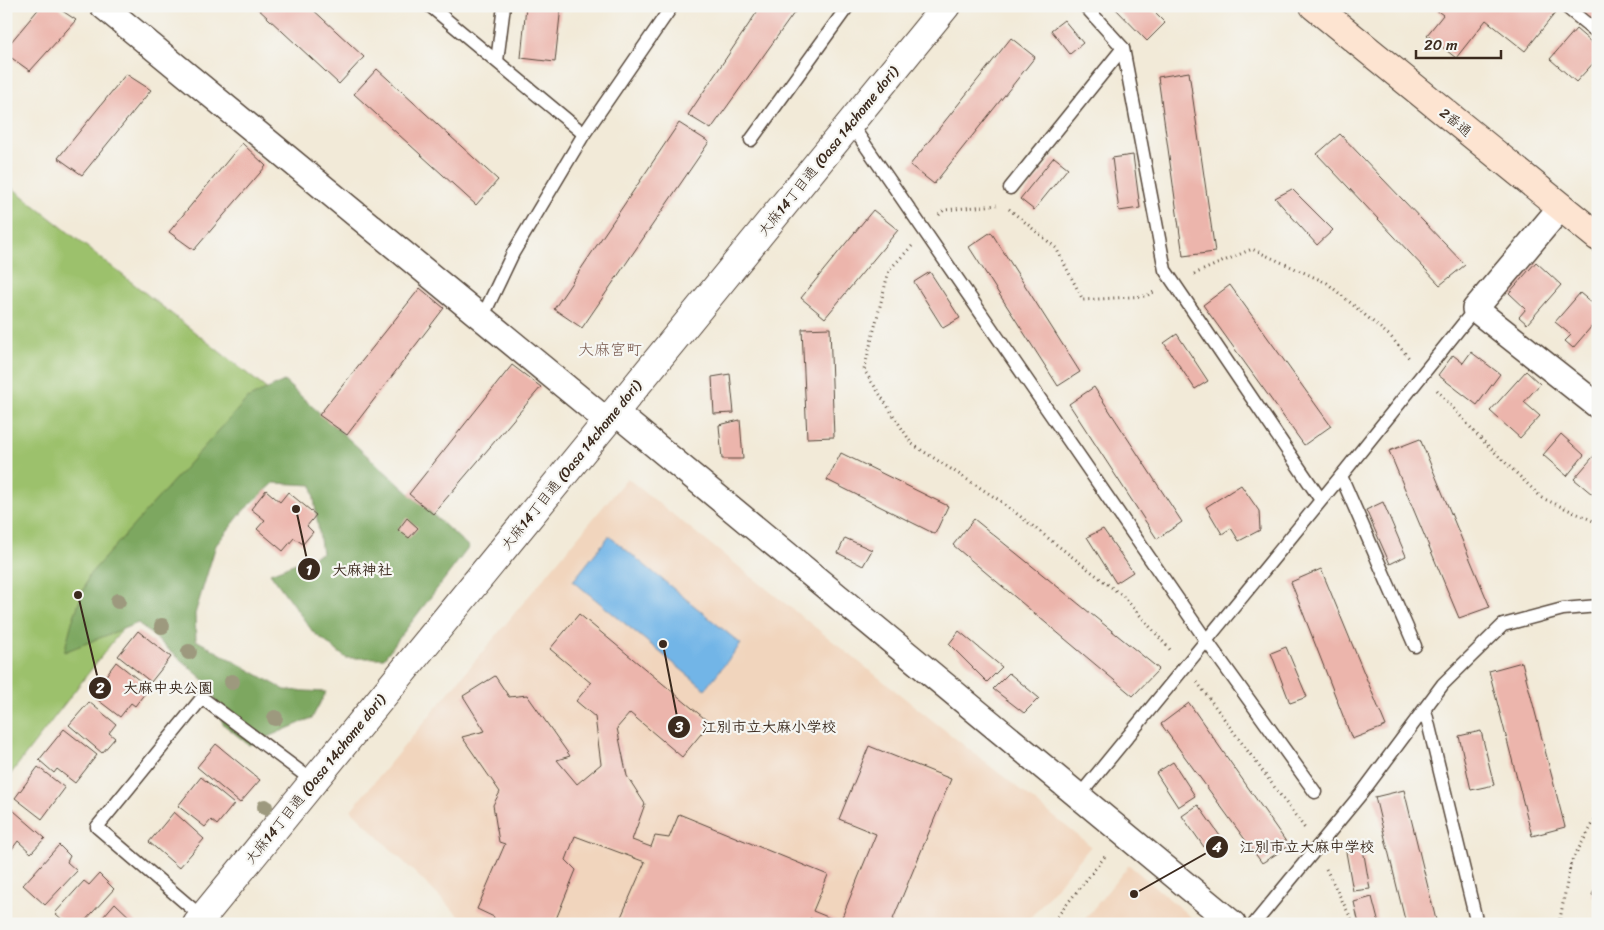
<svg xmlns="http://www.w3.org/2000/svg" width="1604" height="930" font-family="Sriracha,'Klee One',sans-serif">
<rect width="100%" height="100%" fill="#f6f6f2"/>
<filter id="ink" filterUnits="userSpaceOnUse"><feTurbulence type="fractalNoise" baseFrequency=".02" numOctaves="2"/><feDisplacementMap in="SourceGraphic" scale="10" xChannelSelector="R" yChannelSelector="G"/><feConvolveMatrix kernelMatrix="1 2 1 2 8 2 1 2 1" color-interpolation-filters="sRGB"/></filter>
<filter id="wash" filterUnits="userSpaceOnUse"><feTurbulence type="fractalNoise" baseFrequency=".0096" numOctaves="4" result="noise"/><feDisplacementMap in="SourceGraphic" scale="20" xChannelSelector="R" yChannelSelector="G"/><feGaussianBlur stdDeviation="1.12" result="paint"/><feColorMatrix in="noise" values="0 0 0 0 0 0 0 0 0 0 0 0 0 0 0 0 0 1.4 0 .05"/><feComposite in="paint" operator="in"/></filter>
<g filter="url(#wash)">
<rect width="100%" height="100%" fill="#f2ead8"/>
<!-- built -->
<g fill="#f1d5bd">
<polygon points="627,478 1091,846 1025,924 462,924 465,922 351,810"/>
<polygon points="1129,865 1199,924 1081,924"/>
</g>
<!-- green -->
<polygon fill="#9cc16c" stroke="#6c7645" points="6,183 292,409 6,780"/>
<!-- forest -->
<polygon fill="#7da760" stroke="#5c683f" points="284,381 469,547 384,658 346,658 313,632 270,573 322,553 312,485 274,483 244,510 216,545 195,614 196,640 285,690 326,692 312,718 249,745 223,724 211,686 138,623 64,652 72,622 89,575 247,399"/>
<!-- water -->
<polygon fill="#72b5e7" stroke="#567082" points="609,536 741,644 705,689 573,581"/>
<g id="blocks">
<!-- building -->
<g fill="#ecb5ac">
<polygon points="41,6 55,6 76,20 30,71 6,54 6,48"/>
<polygon points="255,6 309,6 364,57 339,84"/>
<polygon points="526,6 561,6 555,62 521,58"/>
<polygon points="761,6 799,6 711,129 688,115"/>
<polygon points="1113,6 1148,6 1165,23 1147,41"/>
<polygon points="1431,6 1549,6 1556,12 1525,51 1486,20 1456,58 1427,35 1443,15"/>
<polygon points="1573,6 1598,6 1598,26"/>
<polygon points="1064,20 1083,43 1070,54 1051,30"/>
<polygon points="1576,29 1598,48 1598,58 1576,82 1550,59"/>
<polygon points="1011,38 1035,57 934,184 910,165"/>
<polygon points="377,69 498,180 476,205 354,94"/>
<polygon points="1189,72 1215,252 1183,256 1158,77"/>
<polygon points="126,74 151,90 82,175 58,158"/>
<polygon points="679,123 709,142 582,328 554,309"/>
<polygon points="1340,134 1465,265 1440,285 1317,154"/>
<polygon points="242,143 266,166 194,250 169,232"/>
<polygon points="1133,155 1140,208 1119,211 1112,158"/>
<polygon points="1054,157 1068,168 1034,210 1020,199"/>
<polygon points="1292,189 1333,230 1317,245 1275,198"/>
<polygon points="873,210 898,230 825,318 801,298"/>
<polygon points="991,232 1080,372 1058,386 969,247"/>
<polygon points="1536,262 1561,285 1527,324 1519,317 1526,309 1509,293"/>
<polygon points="930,272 960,318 943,328 914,282"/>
<polygon points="1230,285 1331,426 1304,445 1203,305"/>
<polygon points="420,288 444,308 347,435 319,415"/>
<polygon points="1580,293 1598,308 1598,319 1573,348 1565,341 1571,335 1555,322"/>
<polygon points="830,328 834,437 807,438 802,329"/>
<polygon points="1177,334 1208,381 1195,389 1164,343"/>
<polygon points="1471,352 1500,374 1477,405 1438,375 1453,355 1463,363"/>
<polygon points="512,365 541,387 433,514 409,494"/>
<polygon points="1526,371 1540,384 1524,402 1540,416 1520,438 1490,411"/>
<polygon points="730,374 734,413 714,414 712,377"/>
<polygon points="1094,387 1182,522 1157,539 1069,404"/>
<polygon points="740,420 743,459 722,459 719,425"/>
<polygon points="1561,434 1584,455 1567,476 1543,455"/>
<polygon points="1420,439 1490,607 1459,618 1389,451"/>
<polygon points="1598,451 1598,499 1574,479"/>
<polygon points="841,453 948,506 935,534 827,480"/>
<polygon points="1241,485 1259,511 1260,530 1239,541 1231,528 1222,534 1206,507"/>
<polygon points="266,490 280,502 288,492 316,515 307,526 313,532 303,544 294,538 283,551 257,529 265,520 251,509"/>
<polygon points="1383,502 1406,556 1390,564 1366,510"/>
<polygon points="407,518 418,528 409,538 398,530"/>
<polygon points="974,519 1159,669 1133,696 953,545"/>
<polygon points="1103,529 1133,572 1116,583 1087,537"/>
<polygon points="845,538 872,550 863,566 838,553"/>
<polygon points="1321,569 1386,726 1352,739 1291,582"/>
<polygon points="579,614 710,723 682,757 630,713 617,728 627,776 645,804 632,840 651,847 655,836 669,838 679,814 828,875 813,911 840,922 876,834 839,819 869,746 951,779 891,924 823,924 810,918 808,924 618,924 645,862 575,836 566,860 576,870 554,924 493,924 494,917 477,909 505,844 499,842 493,805 500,792 462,737 485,731 463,696 495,676 509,697 527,695 570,756 557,760 577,784 601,764 595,717 576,701 591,683 550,649"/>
<polygon points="138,631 171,657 151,682 118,656"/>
<polygon points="959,631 1002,667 987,682 949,644"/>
<polygon points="1286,647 1307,697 1290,703 1271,653"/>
<polygon points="116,662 149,688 135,706 131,703 120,717 94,697 104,685 101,682"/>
<polygon points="1522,662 1565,827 1532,836 1489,671"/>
<polygon points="1009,673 1039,698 1024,713 993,689"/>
<polygon points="89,702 116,724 109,733 115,738 102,753 69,725"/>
<polygon points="1189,703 1289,846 1262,863 1161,724"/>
<polygon points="64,729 97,755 75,783 57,769 54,773 39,760"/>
<polygon points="1481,731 1494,785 1471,790 1459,736"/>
<polygon points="216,744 260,780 240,803 197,767"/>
<polygon points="1173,762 1195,796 1178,807 1156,773"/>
<polygon points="38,767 65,788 42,819 15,798"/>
<polygon points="201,777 234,804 217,825 211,820 205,827 178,806"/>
<polygon points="1404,790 1437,924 1406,924 1375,797"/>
<polygon points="6,804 45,838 31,853 18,841 6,857"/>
<polygon points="1198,805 1220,836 1204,847 1182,816"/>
<polygon points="174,812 204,839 179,868 149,842"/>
<polygon points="59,845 70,856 67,862 77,871 45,905 23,885"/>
<polygon points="1363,849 1370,889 1353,891 1346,852"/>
<polygon points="99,874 114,889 82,924 67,924 55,913 84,881 89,885"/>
<polygon points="1598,882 1598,898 1592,895"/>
<polygon points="1372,897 1379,924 1359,924 1354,902"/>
<polygon points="115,903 137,924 97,924"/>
</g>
</g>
</g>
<g filter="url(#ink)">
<use href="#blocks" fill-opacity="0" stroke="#56473a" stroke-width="1"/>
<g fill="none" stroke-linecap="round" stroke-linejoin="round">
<defs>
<g id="service">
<polyline points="430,6 584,134"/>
<polyline points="1085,6 1123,48 1165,270 1321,500"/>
<polyline points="1565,6 1598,33"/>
<polyline points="497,61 504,6"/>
<polyline points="850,123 1206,640 1315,792"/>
<polyline points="751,140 848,6"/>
<polyline points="1010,188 1123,48"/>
<polyline points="482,318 513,253 584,134 672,6"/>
<polyline points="1341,476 1415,646"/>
<polyline points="1425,710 1477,924"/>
<polyline points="1079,796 1341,476 1475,309"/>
<polyline points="202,917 97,827 202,698 313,781"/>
<polyline points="1254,924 1361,794 1443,684 1503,625 1563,609 1598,606"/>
</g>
<g id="minor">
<polyline points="103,6 607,421"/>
<polyline points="1561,207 1475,309 1598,406"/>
<polyline points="615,412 1233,924"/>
</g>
<polyline id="tertiary" points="197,924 946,6"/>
<polyline id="secondary" points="1314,6 1598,237"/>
</defs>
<!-- service casing -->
<use href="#service" stroke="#56473a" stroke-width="15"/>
<!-- minor casing -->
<use href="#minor" stroke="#56473a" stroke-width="28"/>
<!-- tertiary casing -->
<use href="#tertiary" stroke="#56473a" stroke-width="30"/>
<!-- secondary casing -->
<use href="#secondary" stroke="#56473a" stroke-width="30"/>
<!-- path -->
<g stroke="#56473a" stroke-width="3" stroke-dasharray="1 4" stroke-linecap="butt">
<polyline points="1009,209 1056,248 1083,300 1146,296 1156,291"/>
<polyline points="939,215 944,210 997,205"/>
<polyline points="912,246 889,270 864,370 912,444 999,500 1124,597 1172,652"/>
<polyline points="1194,274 1252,249 1327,283 1391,337 1410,359"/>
<polyline points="1437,390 1480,438 1542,498 1598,523"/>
<polyline points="1197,682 1306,830"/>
<polyline points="1326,869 1354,924"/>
<polyline points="1051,924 1107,854"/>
<polyline points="1559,924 1571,862 1598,815"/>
</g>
<!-- service -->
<use href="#service" stroke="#fff" stroke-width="12"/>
<!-- minor -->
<use href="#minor" stroke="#fff" stroke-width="25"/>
<!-- tertiary -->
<use href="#tertiary" stroke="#fff" stroke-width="28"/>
<!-- secondary -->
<use href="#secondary" stroke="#fde4d1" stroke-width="28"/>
</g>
<!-- trees -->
<g fill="#9d997e">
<circle cx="118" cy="601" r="8"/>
<circle cx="162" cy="626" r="8"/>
<circle cx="189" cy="652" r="8"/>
<circle cx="232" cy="682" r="8"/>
<circle cx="275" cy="718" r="8"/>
<circle cx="265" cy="807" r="8"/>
</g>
</g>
<g text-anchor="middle" stroke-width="4.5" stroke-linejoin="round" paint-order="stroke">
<!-- street labels -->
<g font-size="14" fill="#3b2a1e" stroke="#f6f6f2">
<text transform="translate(1456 122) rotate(39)" y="5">2番通</text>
<text transform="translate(828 151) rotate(-51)" y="5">大麻14丁目通 (Oasa 14chome dori)</text>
<text transform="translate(571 465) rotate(-51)" y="5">大麻14丁目通 (Oasa 14chome dori)</text>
<text transform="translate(315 779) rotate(-51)" y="5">大麻14丁目通 (Oasa 14chome dori)</text>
</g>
<!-- quarter labels -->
<g font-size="16" fill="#795b50" stroke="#f6f6f2">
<text x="610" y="355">大麻宮町</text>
</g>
</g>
<!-- callouts -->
<path fill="none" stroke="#3b2a1e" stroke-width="2" d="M296 509L309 569M78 595L100 688M663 644L679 727M1134 894L1217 847"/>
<g fill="#3b2a1e" stroke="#f6f6f2" stroke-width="2">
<circle cx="296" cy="509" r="5"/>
<circle cx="78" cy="595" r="5"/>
<circle cx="663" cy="644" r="5"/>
<circle cx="1134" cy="894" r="5"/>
<circle cx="309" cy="569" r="12"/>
<circle cx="100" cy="688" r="12"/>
<circle cx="679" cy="727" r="12"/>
<circle cx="1217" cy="847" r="12"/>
</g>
<g font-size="15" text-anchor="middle" font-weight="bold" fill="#fff">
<text x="309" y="575">1</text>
<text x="100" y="693">2</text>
<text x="679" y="732">3</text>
<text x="1217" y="852">4</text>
</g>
<g font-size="15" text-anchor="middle" font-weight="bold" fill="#3b2a1e" stroke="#f6f6f2" stroke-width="4.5" stroke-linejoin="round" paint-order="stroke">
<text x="362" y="575">大麻神社</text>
<text x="168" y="693">大麻中央公園</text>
<text x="769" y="732">江別市立大麻小学校</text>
<text x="1307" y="852">江別市立大麻中学校</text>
</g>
<!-- margin -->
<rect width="1604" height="930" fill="none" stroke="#f6f6f2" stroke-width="25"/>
<!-- scale -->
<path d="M1416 50v8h85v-8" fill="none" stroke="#3b2a1e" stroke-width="2.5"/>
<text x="1424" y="50" font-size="15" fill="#3b2a1e" stroke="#f6f6f2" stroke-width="4" paint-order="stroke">20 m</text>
</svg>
